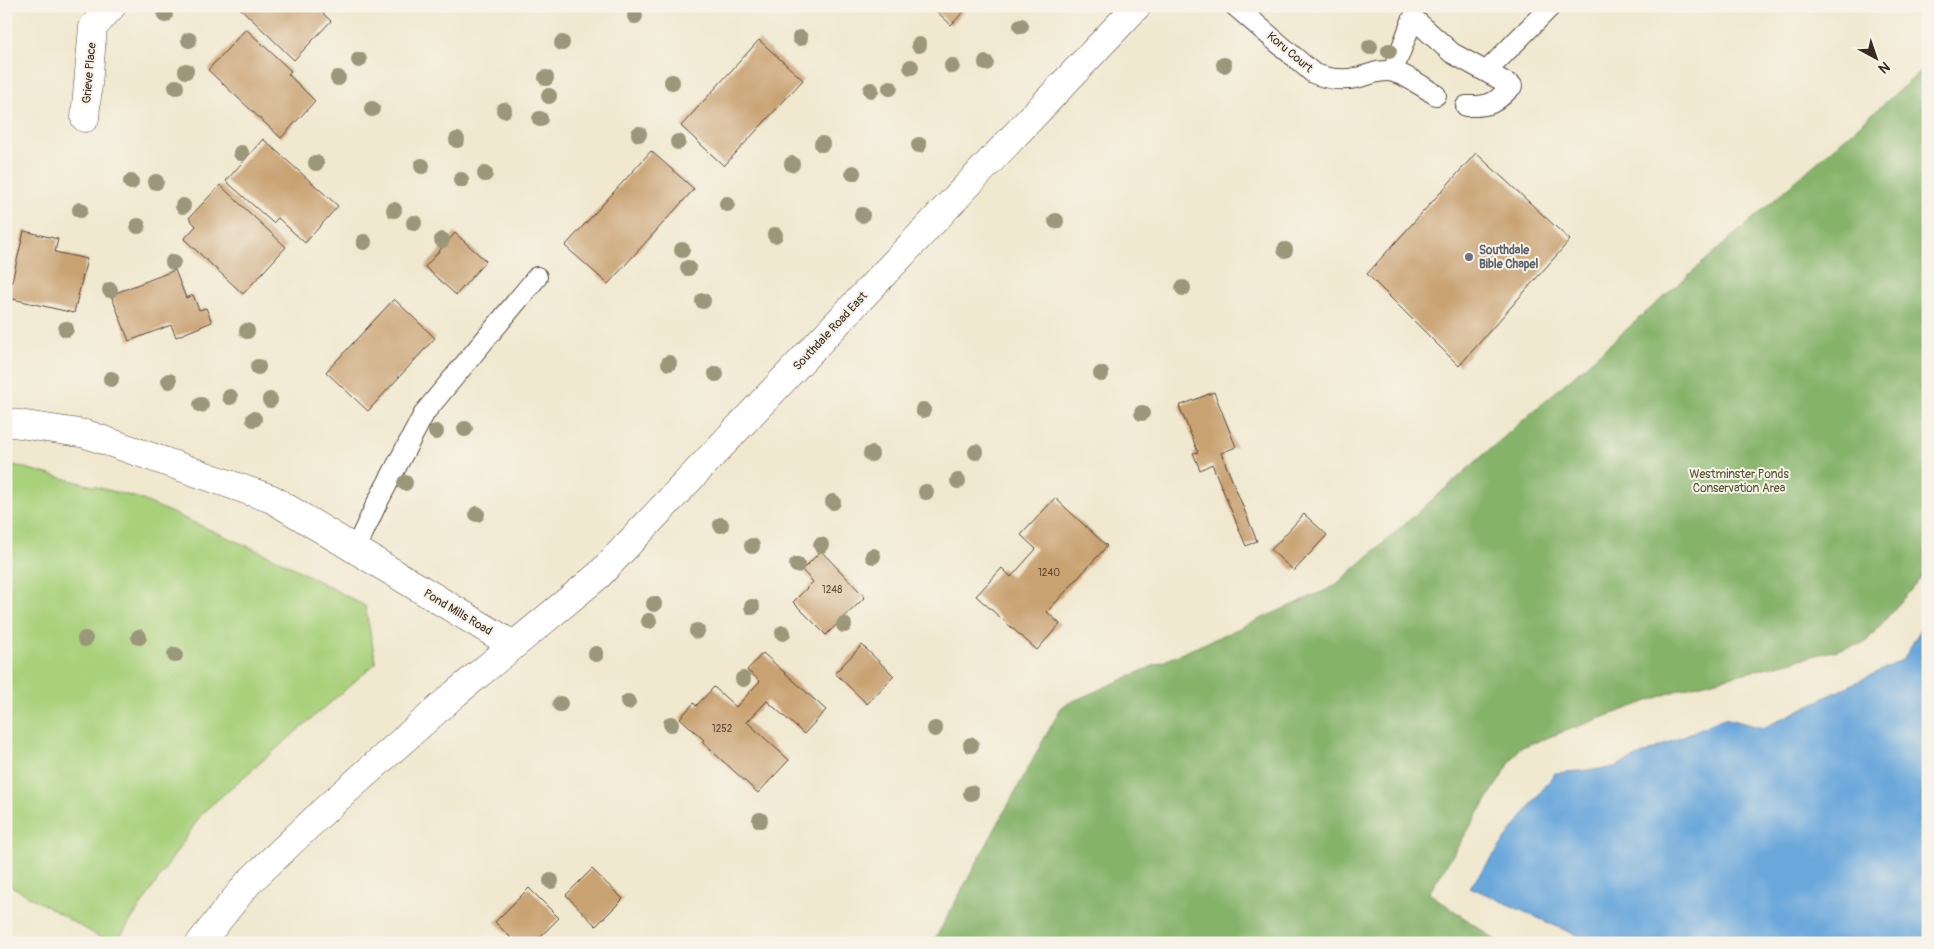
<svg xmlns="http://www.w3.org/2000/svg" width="1934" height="949" font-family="Pangolin,sans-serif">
<rect width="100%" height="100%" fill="#f7f3e8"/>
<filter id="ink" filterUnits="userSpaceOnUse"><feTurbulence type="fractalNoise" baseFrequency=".02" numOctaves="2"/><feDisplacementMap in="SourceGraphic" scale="10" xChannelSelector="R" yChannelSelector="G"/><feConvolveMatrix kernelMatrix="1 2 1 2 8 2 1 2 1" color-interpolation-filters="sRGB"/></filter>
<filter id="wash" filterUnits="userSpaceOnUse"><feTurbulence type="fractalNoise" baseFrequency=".0096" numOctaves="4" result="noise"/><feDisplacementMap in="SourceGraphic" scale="20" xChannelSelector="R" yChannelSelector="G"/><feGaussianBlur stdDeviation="1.12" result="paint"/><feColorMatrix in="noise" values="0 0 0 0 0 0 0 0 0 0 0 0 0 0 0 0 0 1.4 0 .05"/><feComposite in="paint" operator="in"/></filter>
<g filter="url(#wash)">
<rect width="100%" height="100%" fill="#f0e8cf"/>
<!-- green -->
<polygon fill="#a9d17b" stroke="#727e4c" points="6,463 138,498 281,561 365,606 376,663 203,812 116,943 110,943 6,883"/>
<!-- forest -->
<polygon fill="#86b36b" stroke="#606e44" points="1928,65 1928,570 1865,643 1681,689 1519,748 1429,893 1500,943 933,943 1062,706 1333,587"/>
<!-- water -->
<polygon fill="#6aa7db" stroke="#52687c" points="1928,615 1928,943 1576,943 1580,937 1470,887 1555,773 1612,768 1724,718 1763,728 1904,659"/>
<g id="blocks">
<!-- building -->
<g fill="#c9a272">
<polygon points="238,6 315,6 331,21 294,60"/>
<polygon points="931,6 969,6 951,25"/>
<polygon points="246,29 291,71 288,74 315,101 281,138 208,70"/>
<polygon points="759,40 803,80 724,166 681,126"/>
<polygon points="263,139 338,206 305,243 278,218 273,223 226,181"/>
<polygon points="651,151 694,189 608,284 565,246"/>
<polygon points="1476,153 1570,240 1459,366 1367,274"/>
<polygon points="220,185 286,247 243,294 184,239 196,226 189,218"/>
<polygon points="24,231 58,239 55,252 87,259 74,313 8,298"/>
<polygon points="455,233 486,261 456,295 425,267"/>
<polygon points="175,270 186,298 193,295 199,310 206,308 212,322 176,337 171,325 129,341 111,295"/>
<polygon points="394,299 435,338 368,411 326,372"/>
<polygon points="1214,392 1236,447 1221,453 1257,541 1246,546 1212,464 1200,470 1193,453 1198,452 1179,406"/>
<polygon points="1055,498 1107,546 1047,612 1060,624 1037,650 976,596 1002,568 1011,577 1036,549 1021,535"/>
<polygon points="1304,514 1327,535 1294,571 1271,550"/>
<polygon points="821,551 865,597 826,635 793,602 813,582 802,570"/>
<polygon points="862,645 894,676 867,704 835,673"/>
<polygon points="763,653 826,710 804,734 767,701 747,722 789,760 758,793 702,742 704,740 680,718 694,703 696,706 714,687 736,707 760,681 747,670"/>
<polygon points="592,869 623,899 596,926 566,895"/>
<polygon points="529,888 559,918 534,943 516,943 495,922"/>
</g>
</g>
</g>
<g filter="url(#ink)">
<use href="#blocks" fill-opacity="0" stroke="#564639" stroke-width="1"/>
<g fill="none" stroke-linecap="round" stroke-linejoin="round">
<defs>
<g id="service">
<path d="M1235,6l78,67c14,6 28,8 43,5 12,-2 25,-10 38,-6 15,4 29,15 42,23"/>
<path d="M1393,71l20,-53 39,35 60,33c-17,17 -21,21 -46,20"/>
<polyline points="1487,71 1551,6"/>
<polyline points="355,550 376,505 425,412 537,277"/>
</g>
<polyline id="minor" points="85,118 93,27 112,6"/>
<g id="secondary">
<polyline points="6,422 86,434 272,499 513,645"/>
<polyline points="200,943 248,883 328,807 456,693 599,575 1137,6"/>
</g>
</defs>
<!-- service casing -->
<use href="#service" stroke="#564639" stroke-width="22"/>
<!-- minor casing -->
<use href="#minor" stroke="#564639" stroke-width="29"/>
<!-- secondary casing -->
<use href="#secondary" stroke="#564639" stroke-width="29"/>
<!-- service -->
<use href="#service" stroke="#fff" stroke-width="20"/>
<!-- minor -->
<use href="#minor" stroke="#fff" stroke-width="28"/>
<!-- secondary -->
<use href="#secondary" stroke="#fff" stroke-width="28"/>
<!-- rail -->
<polyline stroke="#3b2a1e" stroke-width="4" stroke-dasharray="8 4" stroke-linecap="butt" points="6,938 16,943"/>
</g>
<!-- trees -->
<g fill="#9b977a">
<circle cx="165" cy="15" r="8"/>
<circle cx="635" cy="16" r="8"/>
<circle cx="1021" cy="26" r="8"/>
<circle cx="800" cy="38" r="8"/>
<circle cx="189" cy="40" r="8"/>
<circle cx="562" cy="43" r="8"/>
<circle cx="919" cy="45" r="8"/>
<circle cx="1370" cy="47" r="8"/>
<circle cx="1389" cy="51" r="8"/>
<circle cx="359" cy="60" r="8"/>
<circle cx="986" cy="63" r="8"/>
<circle cx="1224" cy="65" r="8"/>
<circle cx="952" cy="66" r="8"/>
<circle cx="911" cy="67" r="8"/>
<circle cx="186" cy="71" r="8"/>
<circle cx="338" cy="78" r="8"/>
<circle cx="546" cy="78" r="8"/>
<circle cx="672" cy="82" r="8"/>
<circle cx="176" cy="87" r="8"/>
<circle cx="890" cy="88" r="8"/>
<circle cx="871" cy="90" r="8"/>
<circle cx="549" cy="96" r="8"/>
<circle cx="372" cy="109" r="8"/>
<circle cx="504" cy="110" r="8"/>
<circle cx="540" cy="119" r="8"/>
<circle cx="639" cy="134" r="8"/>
<circle cx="457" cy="140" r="8"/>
<circle cx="678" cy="142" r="8"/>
<circle cx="822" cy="144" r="8"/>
<circle cx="919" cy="145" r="8"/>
<circle cx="241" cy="153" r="8"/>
<circle cx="316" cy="163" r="8"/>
<circle cx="792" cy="164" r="8"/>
<circle cx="422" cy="166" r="8"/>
<circle cx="853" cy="173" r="8"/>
<circle cx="485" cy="174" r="8"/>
<circle cx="461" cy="180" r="8"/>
<circle cx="131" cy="182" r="8"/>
<circle cx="156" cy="182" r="8"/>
<circle cx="727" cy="204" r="8"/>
<circle cx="183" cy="206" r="8"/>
<circle cx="80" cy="210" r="8"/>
<circle cx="394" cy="210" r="8"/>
<circle cx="862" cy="215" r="8"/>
<circle cx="1056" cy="221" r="8"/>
<circle cx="414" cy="223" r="8"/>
<circle cx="138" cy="226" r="8"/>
<circle cx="775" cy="235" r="8"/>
<circle cx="442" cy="240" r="8"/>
<circle cx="364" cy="242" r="8"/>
<circle cx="682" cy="250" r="8"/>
<circle cx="1285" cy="250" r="8"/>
<circle cx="173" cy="262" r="8"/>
<circle cx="688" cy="268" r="8"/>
<circle cx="1183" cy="288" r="8"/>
<circle cx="110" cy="290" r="8"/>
<circle cx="703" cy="301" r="8"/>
<circle cx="66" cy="329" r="8"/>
<circle cx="247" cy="331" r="8"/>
<circle cx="669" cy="363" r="8"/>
<circle cx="258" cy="367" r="8"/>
<circle cx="716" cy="374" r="8"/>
<circle cx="1101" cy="374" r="8"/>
<circle cx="111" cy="379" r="8"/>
<circle cx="169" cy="381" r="8"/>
<circle cx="230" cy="397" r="8"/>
<circle cx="270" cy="400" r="8"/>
<circle cx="201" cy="405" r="8"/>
<circle cx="923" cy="410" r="8"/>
<circle cx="1142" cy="413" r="8"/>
<circle cx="254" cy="419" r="8"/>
<circle cx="465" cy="429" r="8"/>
<circle cx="436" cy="432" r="8"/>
<circle cx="976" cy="452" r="8"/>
<circle cx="871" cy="454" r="8"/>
<circle cx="958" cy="481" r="8"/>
<circle cx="405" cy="483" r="8"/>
<circle cx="926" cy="492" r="8"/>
<circle cx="833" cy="502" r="8"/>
<circle cx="477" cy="514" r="8"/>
<circle cx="721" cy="525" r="8"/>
<circle cx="821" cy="545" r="8"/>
<circle cx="752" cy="546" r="8"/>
<circle cx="873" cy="556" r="8"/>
<circle cx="797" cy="565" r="8"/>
<circle cx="654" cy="604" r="8"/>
<circle cx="752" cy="607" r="8"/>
<circle cx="649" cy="621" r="8"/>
<circle cx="844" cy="625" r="8"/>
<circle cx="697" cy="631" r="8"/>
<circle cx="783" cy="633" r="8"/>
<circle cx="139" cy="637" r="8"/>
<circle cx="85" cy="639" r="8"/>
<circle cx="596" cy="654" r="8"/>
<circle cx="175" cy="655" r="8"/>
<circle cx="743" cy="679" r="8"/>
<circle cx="628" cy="702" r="8"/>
<circle cx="560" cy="704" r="8"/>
<circle cx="671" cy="724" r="8"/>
<circle cx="935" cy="729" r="8"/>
<circle cx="971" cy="745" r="8"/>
<circle cx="971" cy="793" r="8"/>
<circle cx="760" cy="820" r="8"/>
<circle cx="551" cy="881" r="8"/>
</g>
</g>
<!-- markers -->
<circle fill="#6b7280" stroke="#f7f3e8" stroke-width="2" cx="1469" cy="257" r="5"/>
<g text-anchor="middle" stroke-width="4" stroke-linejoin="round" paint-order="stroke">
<!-- number labels -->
<g font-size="10" fill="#5e4833">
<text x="1049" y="576">1240</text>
<text x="832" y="593">1248</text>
<text x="722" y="732">1252</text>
</g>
<!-- street labels -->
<g font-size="12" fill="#3b2a1e" stroke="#f7f3e8">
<text transform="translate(1290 52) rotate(40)" y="4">Koru Court</text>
<text transform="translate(89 73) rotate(-85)" y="4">Grieve Place</text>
<text transform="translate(830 331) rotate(-47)" y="4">Southdale Road East</text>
<text transform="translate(458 612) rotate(31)" y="4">Pond Mills Road</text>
</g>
<!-- worship labels -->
<g font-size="12" font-weight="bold" fill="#5b616d" stroke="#f7f3e8" text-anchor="start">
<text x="1479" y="254">Southdale<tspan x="1479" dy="14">Bible Chapel</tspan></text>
</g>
<!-- park labels -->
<g font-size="12" fill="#565435" stroke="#f7f3e8">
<text x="1739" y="478">Westminster Ponds<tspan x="1739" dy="14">Conservation Area</tspan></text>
</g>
</g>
<!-- margin -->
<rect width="1934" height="949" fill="none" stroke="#f7f3e8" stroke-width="25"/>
<!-- north arrow -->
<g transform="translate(1876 58) rotate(140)" stroke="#f7f3e8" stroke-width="4" paint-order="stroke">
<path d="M0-4L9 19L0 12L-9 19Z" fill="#3b2a1e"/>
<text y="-8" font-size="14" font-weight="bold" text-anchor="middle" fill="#3b2a1e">N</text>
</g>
</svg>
